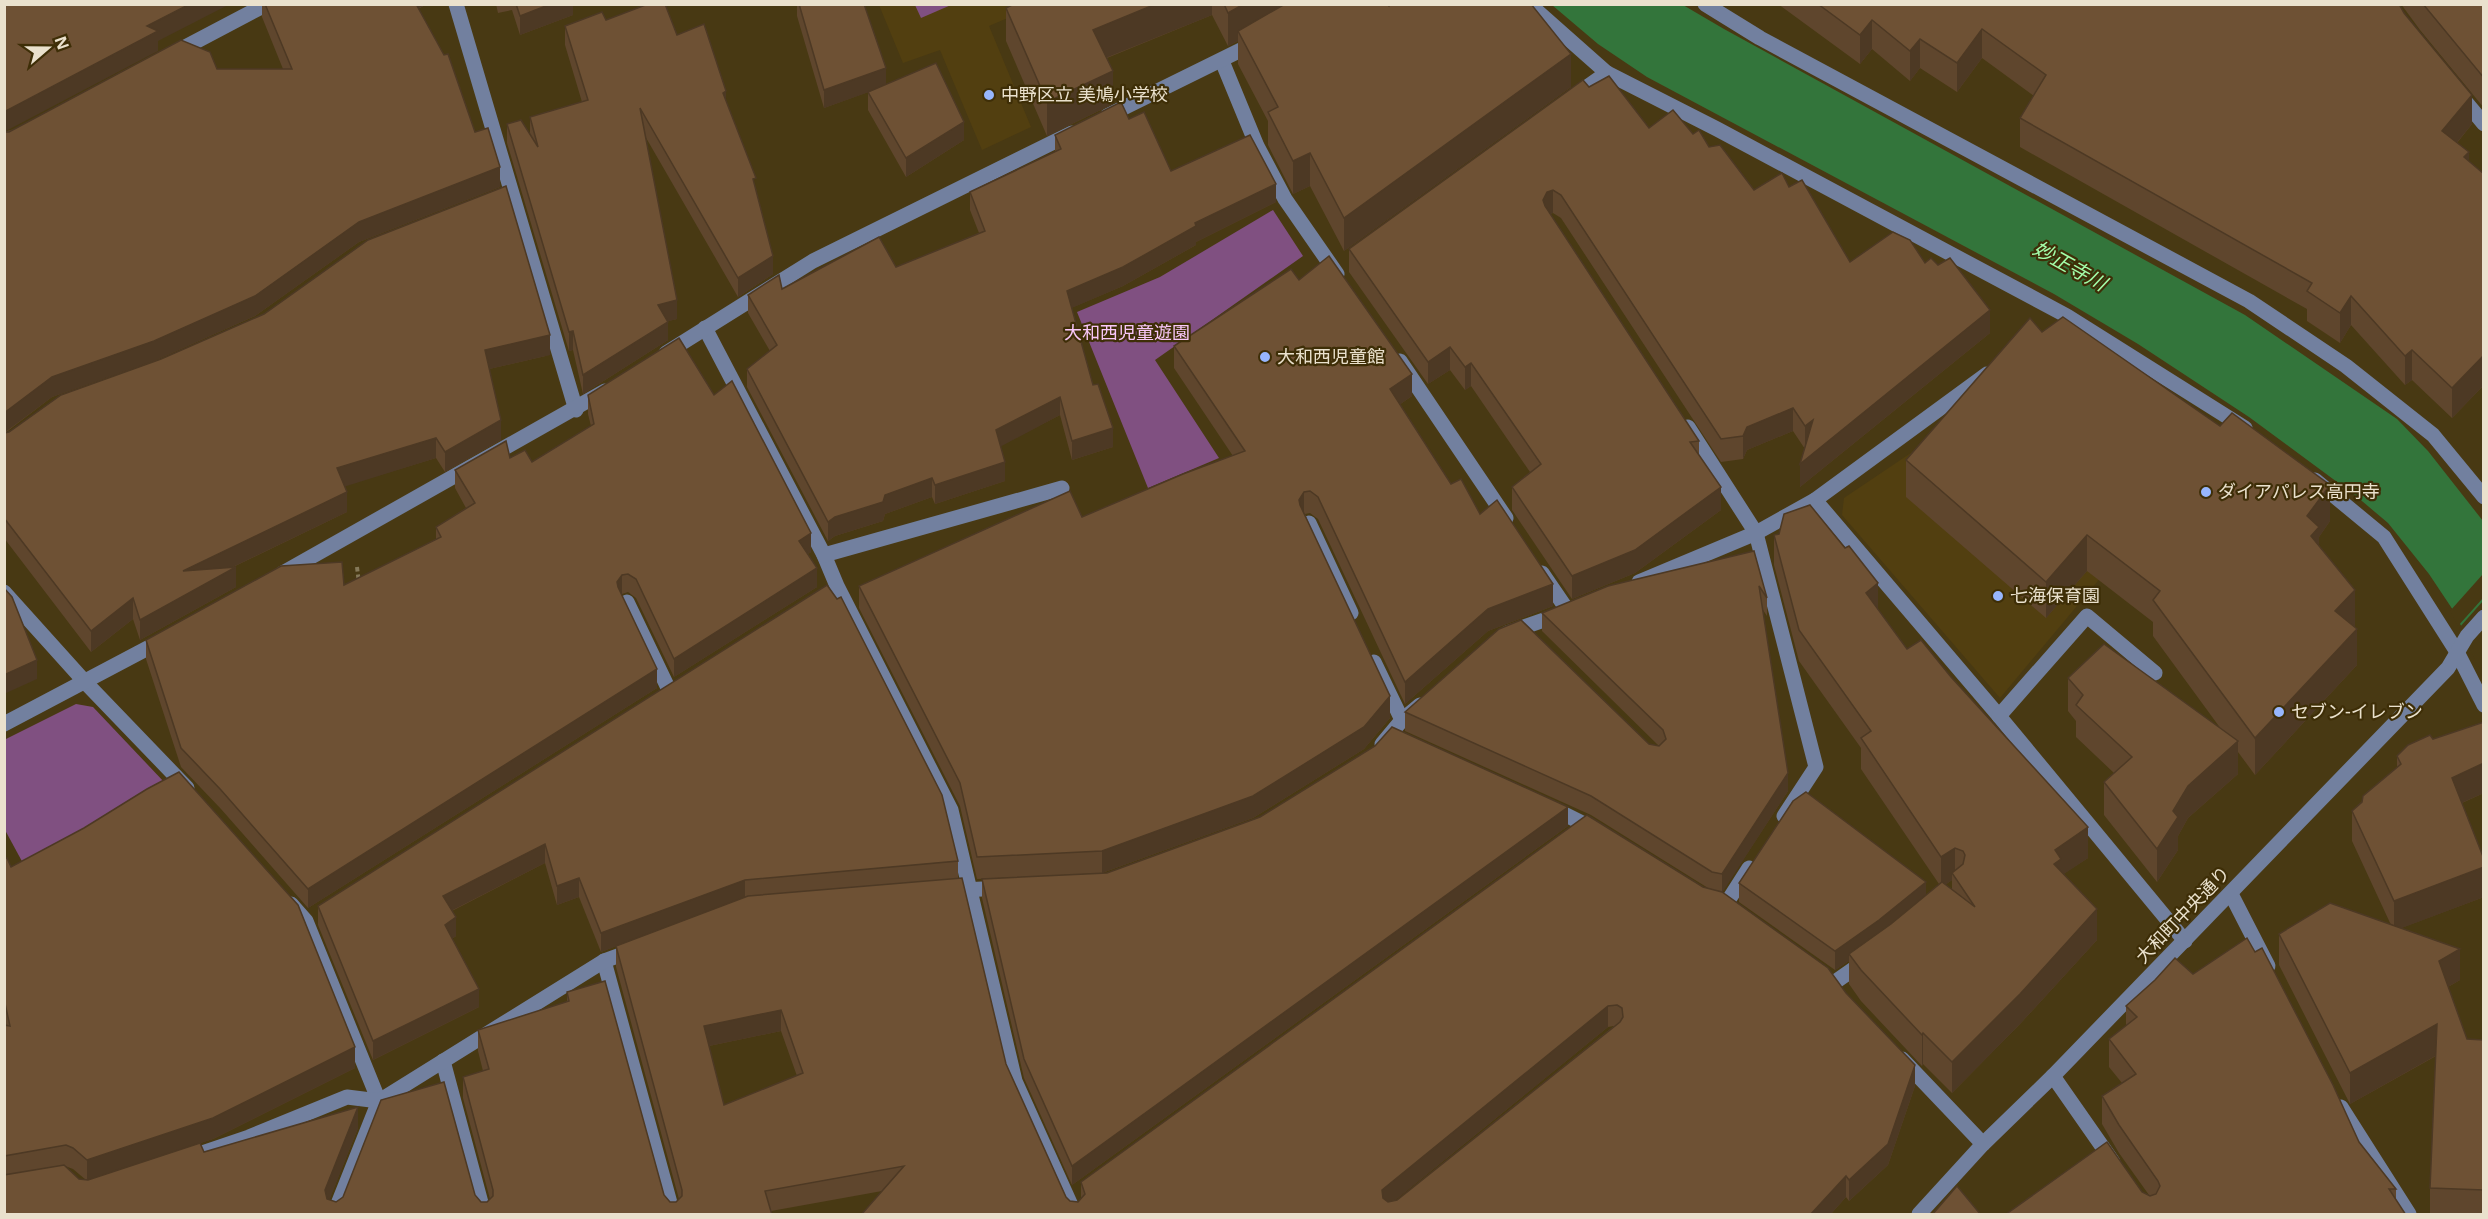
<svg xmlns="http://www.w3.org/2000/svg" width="2488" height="1219" font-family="'Noto Sans','Noto Sans JP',sans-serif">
<rect width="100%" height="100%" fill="#483913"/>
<!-- built -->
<g fill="#523f10">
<polygon points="879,5 1038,5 989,26 1031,127 982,150 940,50 903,63"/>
<polygon points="1985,403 2143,527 2000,698 1842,515 1844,498"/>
</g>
<!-- green -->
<g fill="#805081">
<polygon points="915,5 951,5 921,18"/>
<polygon points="1273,210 1303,256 1155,360 1219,458 1148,488 1077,312 1160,277"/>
<polygon points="76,704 93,707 165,783 24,865 5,830 4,740"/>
</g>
<!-- water -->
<polygon fill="#33753b" points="1552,5 1683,5 1724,29 2245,315 2397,419 2428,451 2483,521 2483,669 2453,610 2429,574 2388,523 2356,496 2249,417 2138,344 2054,294 1647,77 1598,44"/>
<!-- pier -->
<g fill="#483913">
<polygon points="2483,574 2483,598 2458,626 2450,611"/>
<polygon points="2483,601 2484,665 2480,669 2459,628"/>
</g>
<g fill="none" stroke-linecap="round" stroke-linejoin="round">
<!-- path -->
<polyline stroke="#857959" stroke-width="4" stroke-dasharray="4.5 3" stroke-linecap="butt" points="357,567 359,583"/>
<!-- minor -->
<g stroke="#72809f" stroke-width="15">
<polyline points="456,4 576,410"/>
<polyline points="1529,4 1607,73 1717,129 2067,316 2245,428"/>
<polyline points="1705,4 1760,38 2249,301 2346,366 2433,435 2484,497"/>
<polyline points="174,53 267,4"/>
<polyline points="1222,61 1257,146 1285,199 1337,274"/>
<polyline points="2459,94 2484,124"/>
<polyline points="1573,97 1607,73"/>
<polyline points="1107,116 1255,43"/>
<polyline points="705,328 824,555 837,586 951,810 1015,1081 1075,1214"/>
<polyline points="666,353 813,261 1072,133"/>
<polyline points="1400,361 1506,518"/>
<polyline points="1688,427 1756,533 1816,767 1784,816"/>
<polyline points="2315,480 2384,537 2457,652 2484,705"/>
<polyline points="1815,500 1999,716 2185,941"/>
<polyline points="1309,523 1351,613"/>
<polyline points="824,555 1062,488"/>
<polyline points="1542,573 1568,611"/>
<polyline points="281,574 605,391"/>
<polyline points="1639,582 1756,533 1815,500 1987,374"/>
<polyline points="4,592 85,682 187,788"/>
<polyline points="627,602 670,692"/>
<polyline points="1507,633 1561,614"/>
<polyline points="1374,662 1402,720"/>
<polyline points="1999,716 2087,616 2155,673"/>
<polyline points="4,724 163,640"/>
<polyline points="1382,744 1402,720 1420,705"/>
<polyline points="1550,807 1596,830"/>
<polyline points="944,891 1001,888"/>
<polyline points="2231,894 2268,966"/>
<polyline points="291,904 306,921 379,1101 334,1214"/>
<polyline points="1726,904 1749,868"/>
<polyline points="604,961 673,1214"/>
<polyline points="1835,982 1865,961"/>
<polyline points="1902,1059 1983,1144"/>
<polyline points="443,1061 484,1214"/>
<polyline points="2053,1076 2113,1162"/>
<polyline points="2341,1107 2409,1214"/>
<polyline points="190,1157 249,1137 347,1097 379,1101 604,961 634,950"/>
<polyline points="1919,1214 1983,1144 2053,1076 2448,668 2467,636 2484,617"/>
</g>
</g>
<!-- wall -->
<g fill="#5f462d" fill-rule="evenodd">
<polygon points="262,4 427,4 418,9 500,187 359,242 255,316 154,361 52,397 5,433 550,355 489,369 501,440 445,472 436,458 344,486 347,512 231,568 236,587 140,640 133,619 91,652 4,538 4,132 217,69 283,69 262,17"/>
<polygon points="496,4 573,4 573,15 520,35 512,10 498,13"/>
<polygon points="797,4 864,4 886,84 964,140 906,177 868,110 868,92 824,108 797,16"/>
<polygon points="1014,4 1387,4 1389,6 1571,87 1344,251 1310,186 1293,194 1268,145 1268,121 1238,64 1238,41 1228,46 1212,15 1107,58 1113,104 1047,136 1006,41 1006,8"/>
<polygon points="1778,4 2399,4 2472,124 2457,143 2469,161 2484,174 2484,385 2452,418 2412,380 2405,385 2351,325 2340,343 2307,321 2307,309 2020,147 2020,118 2034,96 1982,58 1957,92 1920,68 1910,81 1872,49 1860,64"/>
<polygon points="2401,4 2484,4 2484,108 2420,30"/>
<polygon points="606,20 677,35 726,102 756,189 773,274 738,297 645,136 677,319 668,321 668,340 583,394 573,350 569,351 507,143 507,124 530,134 530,117 582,102 565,45 565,26"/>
<polygon points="1589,87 1649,128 1693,134 1709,147 1754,190 1789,187 1850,262 1925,263 1990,333 1800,487 1805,449 1793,431 1747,450 1743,459 1721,462 1561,218 1553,213 1550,214 1699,441 1699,456 1721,510 1635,573 1572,599 1512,510 1512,487 1530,472 1471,386 1465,390 1450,370 1428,384 1349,272 1349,249"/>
<polygon points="1129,119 1171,171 1276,202 1196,242 1196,245 1123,286 1071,308 1093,385 1113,447 1072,460 1060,415 1000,446 1005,481 935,504 932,497 885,514 883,521 835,536 828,541 747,387 747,369 770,351 748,313 748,295 896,267 979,233 970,210 970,192 1055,152 1055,135"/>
<polygon points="1299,280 1412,396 1399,405 1451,484 1480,514 1553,606 1488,631 1405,704 1318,519 1310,513 1305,514 1390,718 1364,749 1253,818 1102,873 977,879 960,806 859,608 859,586 1082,517 1233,456 1174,368 1174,346"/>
<polygon points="2042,332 2330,521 2319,537 2319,545 2355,627 2357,665 2255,775 2238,752 2238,774 2188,818 2178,836 2178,850 2157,882 2104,815 2104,782 2114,773 2076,737 2076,721 2068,711 2068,678 2221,729 2153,636 2153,622 2087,571 2046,618 1906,497 1906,460"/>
<polygon points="588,395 811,552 808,554 817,587 674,677 636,598 628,592 622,594 622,595 657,688 308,908 221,809 181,767 146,659 146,640 344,585 436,540 436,527 466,508 455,488 455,470 510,458 532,462 591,426 588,414"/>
<path d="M1774,535l104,74 29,40 181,209 -25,16 34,66 -77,84 -68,69 -29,-29 -1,2 -61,-65 -12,-17v-23l-14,9 -96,-68v-19l187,12 13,-11 -78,-115v-21l-62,-87 -25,-96zM1952,880v10l-7,-5z"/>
<path d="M1754,551l13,47v18l-4,-6 25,181 -66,101 193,194 -27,79 -39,36 -3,-4 -16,18h-969l21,-24 -111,20 -767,4v-190h2l-2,-5v-161l7,8 344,201 -142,71 -13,4 4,9 154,-24 -29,72 7,2 139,-7 6,7h6l3,-3 -27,-101v-21l20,-6 -5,-20v-21l89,-28v-10l97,203 6,7h6l3,-3 -63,-232v-21l-15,6 -22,-55 -22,8 -12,-42 -93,48 4,25 -4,3 27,68 -106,53 -55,-135v-19l509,-321 131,276v18l48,185 60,133 4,4 8,1 3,-3v-17l622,-295 5,1 -117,-73 -186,-84v-19l244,32 10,2 -117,-115v-18zM1614,1026l-217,174 -3,1 214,-174zM781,1031l16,45 -73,29 -15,-59zM65,1166l8,3 13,11 -7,-1z"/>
<polygon points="2484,722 2484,793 2462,803 2484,859 2484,897 2401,928 2460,980 2448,987 2467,1039 2484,1040 2484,1215 2430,1215 2430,1188 2436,1056 2350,1104 2279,965 2279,934 2391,925 2352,841 2352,811 2397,767 2397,756 2433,739"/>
<polygon points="1568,826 1072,1185 1024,1078 982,898 982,879 1107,873"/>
<polygon points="2126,1006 2359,1142 2396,1189 2396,1200 2005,1215 2142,1192 2149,1195 2119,1153 2102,1124 2102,1096 2122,1083 2109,1067 2109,1039 2126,1026"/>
</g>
<!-- shaded-wall -->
<g fill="#4d3924">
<polygon points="190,4 230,4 158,41 158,51 4,132 4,112 147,26"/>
<polygon points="409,4 427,4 409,13"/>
<polygon points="551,4 573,4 573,15 520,35 520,16"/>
<polygon points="1156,4 1212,4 1212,15 1093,63 1093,30"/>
<polygon points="1244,4 1305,4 1238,31 1238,41 1228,46 1228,13"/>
<polygon points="1872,20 1872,49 1860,64 1860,35"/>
<polygon points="1982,29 1982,58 1957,92 1957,63"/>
<polygon points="1920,39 1920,68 1910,81 1910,51"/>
<polygon points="1571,54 1571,87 1344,251 1344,218"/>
<polygon points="886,68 886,86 824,108 824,90"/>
<polygon points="1113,71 1113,104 1047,136 1047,102"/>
<polygon points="726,91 726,110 723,93"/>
<polygon points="2472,95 2472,124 2442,161 2442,131"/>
<polygon points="964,122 964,140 906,177 906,158"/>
<polygon points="2469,152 2469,181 2464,157"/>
<polygon points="1310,153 1310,186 1293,194 1293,161"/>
<polygon points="500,167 500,187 359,242 255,316 154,361 52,397 4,433 4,413 52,377 359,222"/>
<polygon points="1276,184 1276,202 1196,242 1196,245 1123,286 1067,310 1067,291 1195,223"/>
<polygon points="1553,190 1553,213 1547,215 1543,200 1547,192"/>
<polygon points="773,256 773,274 738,297 738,278"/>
<polygon points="2351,296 2351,325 2340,343 2340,313"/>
<polygon points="677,300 677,319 658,324 658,305"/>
<polygon points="1990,310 1990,333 1800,487 1800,464"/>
<polygon points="668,322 668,340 583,394 583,375"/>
<polygon points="573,331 573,350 569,351 569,332"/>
<polygon points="550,335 550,355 485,370 485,350"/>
<polygon points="1450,347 1450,370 1428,384 1428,362"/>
<polygon points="2412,350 2412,380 2405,385 2405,356"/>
<polygon points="2484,355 2484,385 2452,418 2452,388"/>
<polygon points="1471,363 1471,386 1465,390 1465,367"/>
<polygon points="1412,374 1412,396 1390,411 1390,389"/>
<polygon points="1060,397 1060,415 996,449 996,430"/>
<polygon points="1793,408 1793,431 1747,450 1743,459 1743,436 1747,427"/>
<polygon points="501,420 501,440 445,472 445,452"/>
<polygon points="1813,420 1805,449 1805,426"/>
<polygon points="1113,428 1113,447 1072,460 1072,441"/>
<polygon points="436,438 436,458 337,489 337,468"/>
<polygon points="1005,462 1005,481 935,504 935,485"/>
<polygon points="932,478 932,497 885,514 883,521 835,536 828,541 828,522 835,517 885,495"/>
<polygon points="2330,485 2330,521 2319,537 2319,563 2311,572 2307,516"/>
<polygon points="1721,487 1721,510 1635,573 1572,599 1572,576"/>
<polygon points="347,492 347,512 183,591 183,571"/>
<polygon points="1304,492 1304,514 1299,522 1299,500"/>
<polygon points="811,533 811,552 799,560 799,541"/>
<polygon points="2087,535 2087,571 2046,618 2046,582"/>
<polygon points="236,567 236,587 140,640 140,620"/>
<polygon points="817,568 817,587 674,677 674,659"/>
<polygon points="622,575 622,594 617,601 617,582"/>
<polygon points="1878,583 1878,614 1866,593"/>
<polygon points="1553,584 1553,606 1488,631 1405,704 1405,682 1488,609"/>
<polygon points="2355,590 2355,627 2335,611"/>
<polygon points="133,598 133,619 91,652 91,631"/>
<polygon points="2357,629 2357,665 2255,775 2255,738"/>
<polygon points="37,660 37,679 4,694 4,675"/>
<polygon points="657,669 657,688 308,908 308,889"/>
<polygon points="1390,696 1390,718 1364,749 1253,818 1102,873 1102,851"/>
<polygon points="2238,741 2238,774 2188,818 2178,836 2178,850 2157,882 2157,849 2173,811 2188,786"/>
<polygon points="2484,763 2484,793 2452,807 2452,778"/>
<polygon points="1788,773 1788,791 1722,893 1722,874"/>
<polygon points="1568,807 1568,826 1072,1185 1072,1166"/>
<polygon points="2088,827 2088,858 2061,876 2054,864 2055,850"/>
<polygon points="545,844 545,863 443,915 443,896"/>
<polygon points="1955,848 1955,877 1952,873 1952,880 1941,888 1941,857"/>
<polygon points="2484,867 2484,897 2394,931 2394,901"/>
<polygon points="579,878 579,897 557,905 557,886"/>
<polygon points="745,880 745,898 601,952 601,933"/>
<polygon points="1926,882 1926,901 1849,954 1849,961 1835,970 1835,951"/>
<polygon points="2097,909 2097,940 2020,1024 1952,1093 1952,1062"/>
<polygon points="456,917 456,936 445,944 445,925"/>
<polygon points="2460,949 2460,980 2439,992 2439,961"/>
<polygon points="479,989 479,1007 373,1060 373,1041"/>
<polygon points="1608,1006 1608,1027 1382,1211 1382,1190"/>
<polygon points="781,1010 781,1031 704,1047 704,1026"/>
<polygon points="2437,1024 2437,1055 2350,1104 2350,1073"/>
<polygon points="1923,1033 1923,1064 1922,1066 1922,1035"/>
<polygon points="355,1047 355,1068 213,1139 87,1181 87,1160"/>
<polygon points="1915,1065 1915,1086 1888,1165 1849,1201 1849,1180"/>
<polygon points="358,1107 358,1128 325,1211 325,1190"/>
<polygon points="1846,1176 1846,1197 1830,1215 1810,1215"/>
</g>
<!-- building -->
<g fill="#6e5134" stroke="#4d3924" stroke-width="1.5" fill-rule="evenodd">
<polygon points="4,4 190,4 147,26 158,31 4,112"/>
<polygon points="265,4 416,4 444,55 448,54 475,132 488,128 500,167 359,222 255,296 154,341 52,377 4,413 4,132 9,132 181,40 210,52 217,69 292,69"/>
<polygon points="516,4 551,4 520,16"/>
<polygon points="648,4 665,4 677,35 704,24 726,91 723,93 756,178 753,179 773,256 738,278 640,108 677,300 658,305 668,322 583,375 573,331 569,332 507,124 521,120 538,147 530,117 588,100 565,26 602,12 606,20"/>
<polygon points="799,4 864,4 886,68 824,90"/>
<polygon points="1014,4 1156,4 1093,30 1113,71 1047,102 1006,8"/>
<polygon points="1224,4 1244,4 1228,13"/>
<polygon points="1285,4 1387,4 1389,6 1390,4 1531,4 1571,54 1344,218 1310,153 1293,161 1268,112 1278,107 1238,31"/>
<polygon points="1818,4 2399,4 2404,13 2472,95 2442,131 2469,152 2464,157 2484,174 2484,355 2452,388 2412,350 2405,356 2351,296 2340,313 2307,291 2312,283 2020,118 2046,75 1982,29 1957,63 1920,39 1910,51 1872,20 1860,35"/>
<polygon points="2423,4 2484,4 2484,78"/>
<polygon points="936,63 964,122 906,158 868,92"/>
<polygon points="1609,76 1649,128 1673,110 1693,134 1699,130 1709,147 1720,145 1754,190 1782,173 1789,187 1802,180 1850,262 1893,232 1910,240 1925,263 1931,258 1938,265 1950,258 1990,310 1800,464 1813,420 1805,426 1793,408 1747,427 1743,436 1721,439 1561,195 1553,190 1547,192 1543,200 1545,206 1699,441 1690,442 1721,487 1635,550 1572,576 1512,487 1541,464 1471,363 1465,367 1450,347 1428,362 1349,249 1583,80 1589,87"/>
<polygon points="1121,102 1129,119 1144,112 1171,171 1250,135 1276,184 1195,223 1196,226 1123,267 1067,291 1093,385 1098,384 1113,428 1072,441 1060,397 996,430 1005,462 935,485 932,478 885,495 883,502 835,517 828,522 747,369 777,345 748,295 779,275 782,289 879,237 896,267 985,231 970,192 1061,149 1055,135"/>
<polygon points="506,186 550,335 485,350 501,420 445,452 436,438 337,468 347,492 183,571 236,567 140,620 133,598 91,631 4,518 4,433 9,432 61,395 161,359 264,314 368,240"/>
<polygon points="1329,256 1412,374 1390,389 1451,484 1461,479 1480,514 1497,500 1553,584 1488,609 1405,682 1318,497 1310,491 1304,492 1299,500 1300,505 1390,696 1364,727 1253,796 1102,851 977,857 960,783 859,586 1070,491 1082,517 1183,474 1245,451 1174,346 1291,269 1299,280"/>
<polygon points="2063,317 2220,426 2232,413 2330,485 2307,516 2319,527 2311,536 2355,590 2335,611 2357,629 2255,738 2153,600 2160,591 2087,535 2046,582 1906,460 2030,318 2042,332"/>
<polygon points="679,338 714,395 732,381 811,533 799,541 817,568 674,659 636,579 628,574 622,575 617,582 618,587 657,669 308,889 221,790 181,748 146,640 281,566 342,562 344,585 441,537 436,527 475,503 455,470 506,441 510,458 525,450 532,462 594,424 588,395"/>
<polygon points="1810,505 1845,548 1849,546 1878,583 1866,593 1907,649 1921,640 1951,677 2088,827 2055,850 2061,859 2054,864 2097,909 2020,994 1952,1062 1923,1033 1922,1035 1861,970 1849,954 1891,924 1942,882 1975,907 1952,873 1963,864 1965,855 1963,851 1955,848 1941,857 1861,738 1871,731 1799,630 1774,535 1779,534 1784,514"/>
<polygon points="1754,551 1767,598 1759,586 1788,773 1722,874 1712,872 1591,796 1405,712 1499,629 1521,620 1649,744 1659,746 1666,739 1663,730 1542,613 1608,586"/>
<polygon points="827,585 837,599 841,597 942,795 958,861 745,880 601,933 579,878 557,886 545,844 443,896 456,917 445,925 479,989 373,1041 318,906"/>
<polygon points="4,588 12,597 37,660 4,675"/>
<polygon points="2104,644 2238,741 2188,786 2173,811 2178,817 2157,849 2104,782 2132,757 2076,705 2083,695 2068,678"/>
<polygon points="2484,722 2484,763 2452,778 2484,859 2484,867 2394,901 2352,811 2362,802 2363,796 2401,764 2397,756 2408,745 2430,735 2433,739"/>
<polygon points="1392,727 1568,807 1072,1166 1024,1059 982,879 1107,873 1260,817 1375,746"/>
<polygon points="179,772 298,905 355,1047 213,1118 87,1160 73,1148 66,1145 4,1156 4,1025 10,1026 4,999 4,859 7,858 11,867 84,828 147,789"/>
<polygon points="1806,792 1926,882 1879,920 1835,951 1739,883 1793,801"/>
<path d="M1587,815l116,72 19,5 106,76 18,25 69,72 -27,79 -39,36 -3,-4 -36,39h-949l43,-49 -139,25 7,24h-768v-40l60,-10 15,14 9,1 112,-37 4,9 154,-45 -33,83 2,9 9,3 7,-5 38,-97 63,-18 31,113 6,7h6l6,-6v-6l-30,-113 26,-8 -11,-39 91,-29 -2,-9 38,-11 59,214 6,7h6l6,-6v-6l-66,-244 132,-50 214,-18 44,186 60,133 4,4 8,1 7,-8 -4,-12zM1617,1005l5,3 1,9 -3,5 -223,178 -9,2 -5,-4 -1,-8 226,-184zM781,1010l22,63 -79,32 -20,-79z"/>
<polygon points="2330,903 2460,949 2439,961 2467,1039 2484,1040 2484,1190 2430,1188 2437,1024 2350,1073 2279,934"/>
<polygon points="2247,938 2255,952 2262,948 2333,1085 2359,1142 2396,1189 2389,1189 2406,1215 2005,1215 2107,1142 2142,1192 2150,1196 2156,1194 2160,1186 2158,1181 2119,1125 2102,1096 2136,1074 2109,1039 2137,1017 2126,1006 2155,980 2175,958 2193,974"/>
<polygon points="1957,1186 1981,1215 1932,1215"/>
</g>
<!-- markers -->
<g fill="#97b6fd" stroke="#3e2e07" stroke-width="2">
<circle cx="989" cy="95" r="6"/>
<circle cx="1265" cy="357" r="6"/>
<circle cx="2206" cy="492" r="6"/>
<circle cx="1998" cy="596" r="6"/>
<circle cx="2279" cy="712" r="6"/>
</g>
<g text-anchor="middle" stroke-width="4.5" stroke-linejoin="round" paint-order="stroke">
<!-- poi labels -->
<g font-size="18" fill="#eae1cd" stroke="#3e2e07" text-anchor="start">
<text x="1001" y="101">中野区立 美鳩小学校</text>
<text x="1277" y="363">大和西児童館</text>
<text x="2218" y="498">ダイアパレス高円寺</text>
<text x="2010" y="602">七海保育園</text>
<text x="2291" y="718">セブン-イレブン</text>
</g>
<!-- park labels -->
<g font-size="18" fill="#f8c7f8" stroke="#3e2e07">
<text x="1127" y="339">大和西児童遊園</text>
</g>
<!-- street labels -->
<g font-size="18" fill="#eae1cd" stroke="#3e2e07">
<text transform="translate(2183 915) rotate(-46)" y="6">大和町中央通り</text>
</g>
<!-- water labels -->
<g font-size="20" font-style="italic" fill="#a3feaa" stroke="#3e2e07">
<text transform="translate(2070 266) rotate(29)" y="7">妙正寺川</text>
</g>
</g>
<!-- border -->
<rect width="2488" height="1219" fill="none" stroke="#eae1cd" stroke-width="12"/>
<!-- north arrow -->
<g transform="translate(48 48) rotate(70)" stroke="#3e2e07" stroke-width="4.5" paint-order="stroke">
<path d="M0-4.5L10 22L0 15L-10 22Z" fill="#eae1cd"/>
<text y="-9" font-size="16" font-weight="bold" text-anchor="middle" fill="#eae1cd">N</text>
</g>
</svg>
